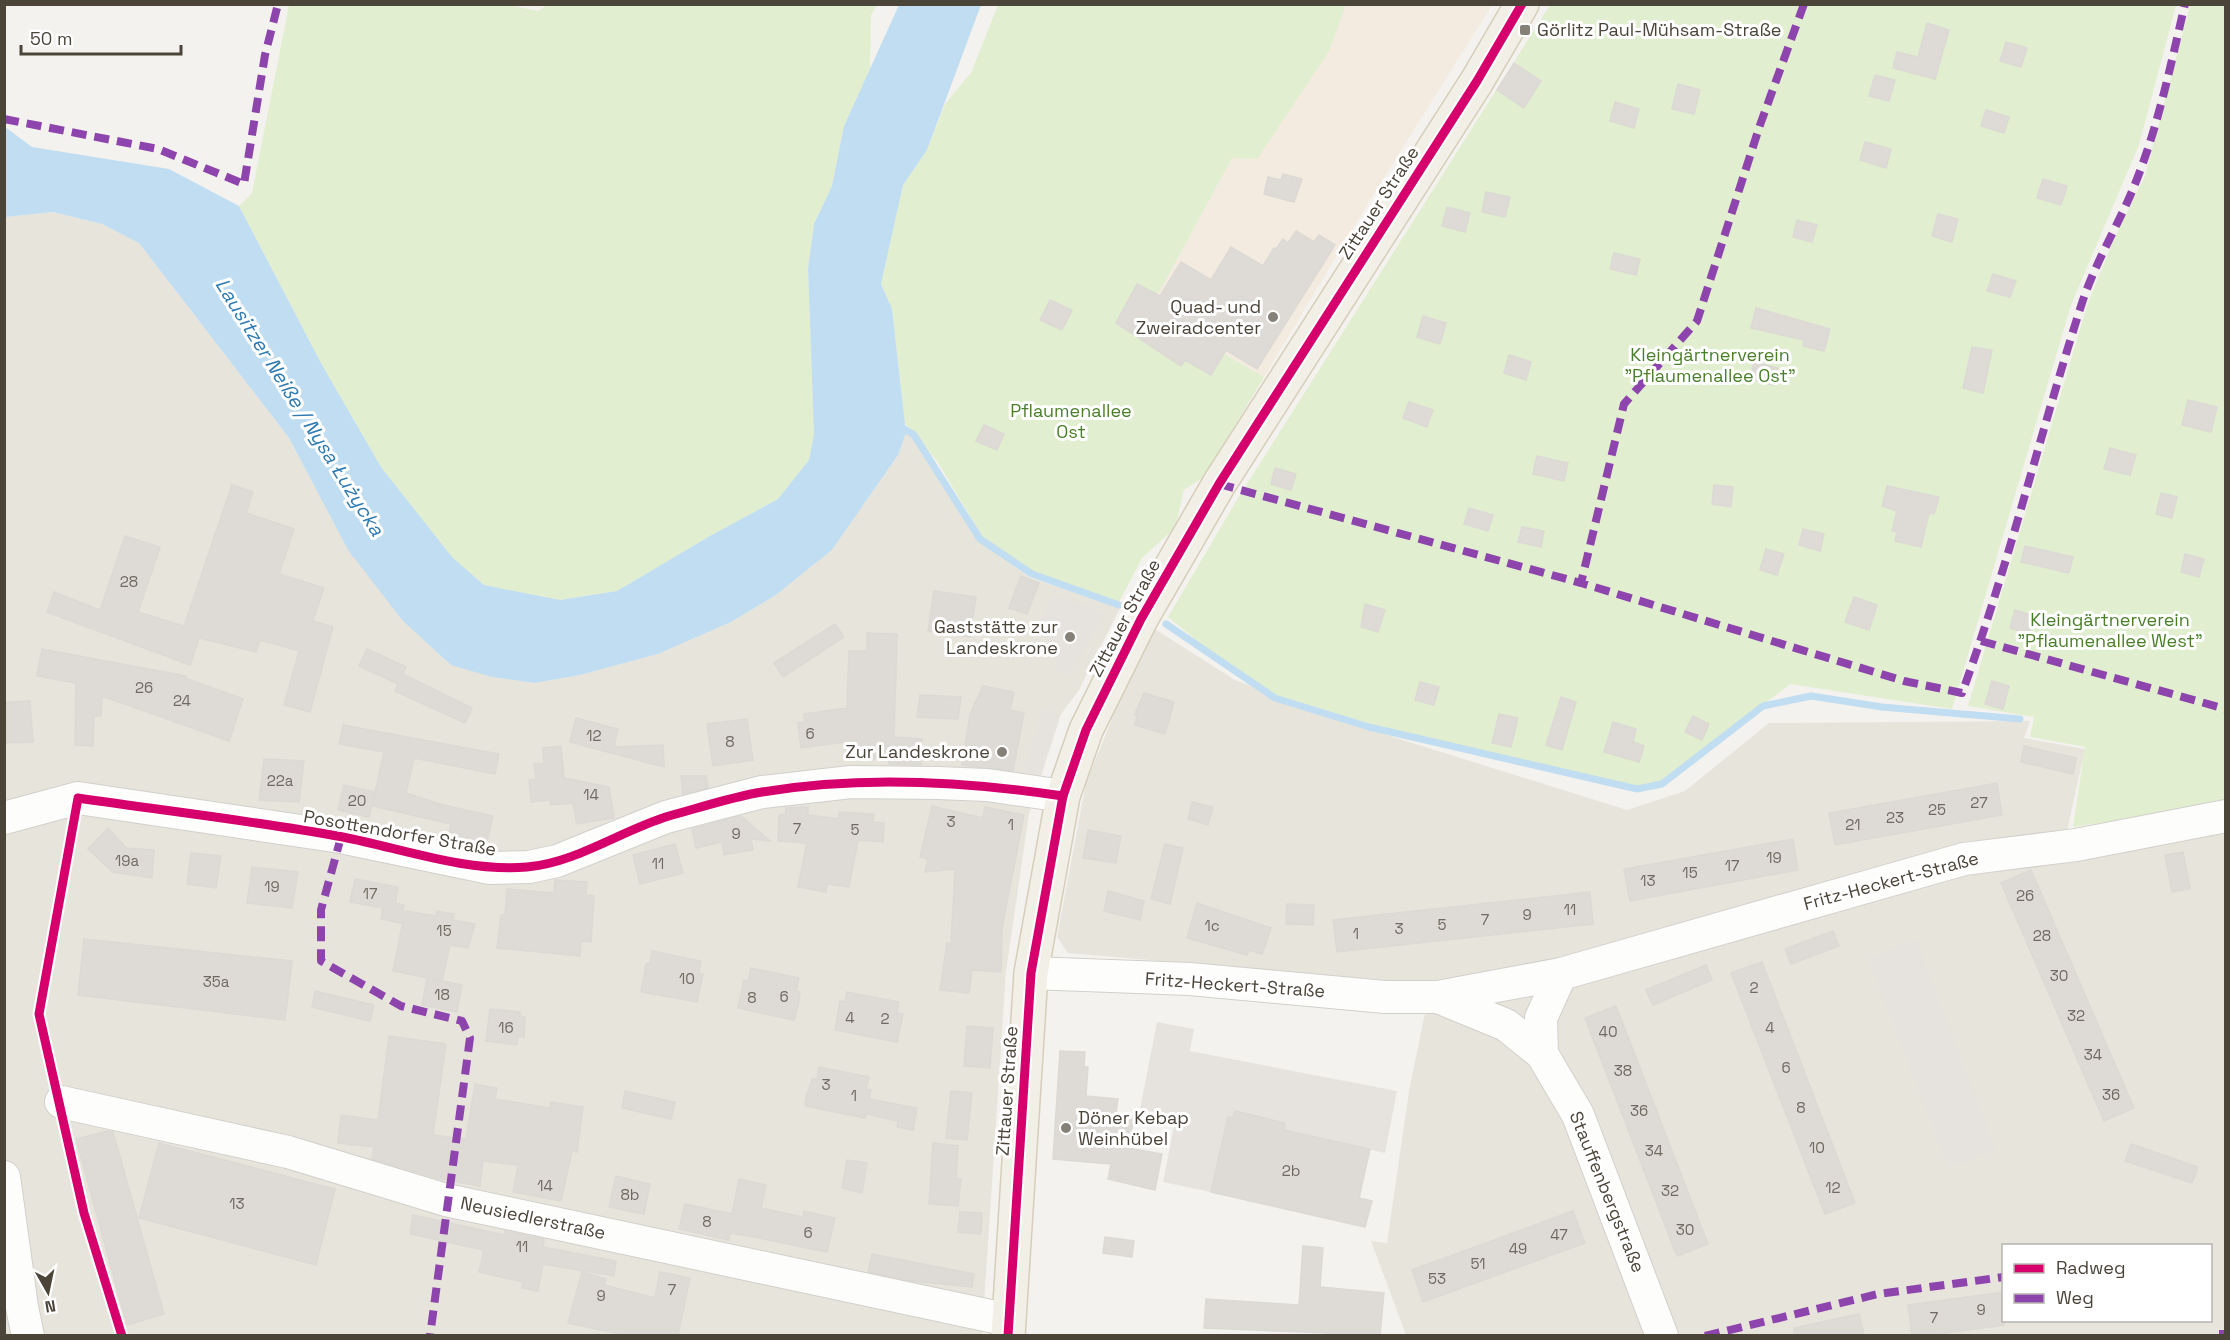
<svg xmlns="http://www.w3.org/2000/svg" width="2230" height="1340" font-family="'Space Grotesk',sans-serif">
<rect width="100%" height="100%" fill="#f4f2ee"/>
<!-- residential -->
<g fill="#e7e4dc" fill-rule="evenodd">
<polygon points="53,212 102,224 139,243 289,438 348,550 492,677 535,683 580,675 658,654 731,622 776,595 832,550 898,455 906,433 913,437 978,541 1031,578 1120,608 1079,690 1061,714 1029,814 1006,971 982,1335 5,1335 4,217"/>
<path d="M1150,626l85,54 107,41 285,89 58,-19 84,-68 261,-2 -6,17 61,11 -23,105 163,-26v507h-819l-35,-94 16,2 22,-152 22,-107 -363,-31 -11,-16 29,-154zM2004,1246h206v74h-206z"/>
</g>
<!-- commercial -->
<polygon fill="#f3ebdf" points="1346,5 1492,5 1372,197 1264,377 1149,311 1232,158 1329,51"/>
<!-- green -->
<g fill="#e1eecf">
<polygon points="505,4 538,11 549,4 877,5 871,15 870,69 844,126 832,186 814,224 808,269 814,434 809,460 778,499 710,536 617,591 560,600 484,585 452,557 381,467 322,365 239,206 252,193 289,5"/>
<polygon points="998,5 1346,5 1329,51 1257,159 1232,158 1149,311 1264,377 1204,477 1184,490 1175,528 1142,558 1119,602 1032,572 982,536 937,461 905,423 892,309 881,284 903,185 927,150 945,104 971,73"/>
<polygon points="1550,5 2176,5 2139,145 2071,305 1952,709 1790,684 1663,781 1635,787 1371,724 1276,695 1237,674 1168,617 1238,498"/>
<polygon points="2190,5 2225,5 2225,803 2073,827 2085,747 2030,737 2034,717 1968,706 2087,306 2112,244 2145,176"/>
</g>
<!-- parking -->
<g fill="#e6e3df">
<polygon points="1053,594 1106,613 1067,677 1055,668 1060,645 1037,628"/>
<polygon points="1044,707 1059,716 1041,773 1023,773"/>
<polygon points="1916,939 1996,1150 1948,1168 1868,958"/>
<polygon points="1157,1022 1194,1029 1190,1051 1397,1091 1385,1153 1284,1130 1285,1123 1235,1111 1233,1118 1228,1117 1211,1192 1163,1182 1176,1116 1140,1109"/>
</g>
<!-- water -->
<polygon fill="#c0ddf1" points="899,5 981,5 927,150 903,185 881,284 892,309 906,433 898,455 832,550 776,595 731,622 658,654 580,675 535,683 492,677 451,665 403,621 348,550 289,438 139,243 102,224 53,212 5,217 5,127 32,147 169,169 239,206 322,365 381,467 452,557 484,585 560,600 617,591 710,536 778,499 809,460 814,434 808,269 814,224 832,186 844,126"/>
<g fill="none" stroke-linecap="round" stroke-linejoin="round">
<!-- stream -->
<g stroke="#c0ddf1" stroke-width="7">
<polyline points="898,425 914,435 980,539 1032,574 1119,605"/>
<polyline points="1166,624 1275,698 1369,727 1637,789 1662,784 1763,706 1811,696 1882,707 2020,719"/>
</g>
</g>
<!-- building -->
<g fill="#dedbd6" stroke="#dcd9d4" stroke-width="1.5">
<polygon points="1927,23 1949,30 1935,79 1893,68 1897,52 1918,57"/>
<polygon points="2006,42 2027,48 2021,67 2000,61"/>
<polygon points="1514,63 1541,81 1524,108 1497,90"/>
<polygon points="1875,75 1895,80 1889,101 1869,96"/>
<polygon points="1678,84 1700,90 1694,114 1672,109"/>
<polygon points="1615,102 1639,109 1634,128 1610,121"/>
<polygon points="1986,110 2009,117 2004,133 1981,126"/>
<polygon points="1865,142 1891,149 1886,168 1860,160"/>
<polygon points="1283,174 1302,179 1294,202 1264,194 1268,177 1281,180"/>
<polygon points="2043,179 2067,186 2061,205 2037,198"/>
<polygon points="1486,192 1510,197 1505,217 1482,212"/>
<polygon points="1447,207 1470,213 1465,232 1442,226"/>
<polygon points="1938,214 1958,219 1952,242 1932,236"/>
<polygon points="1797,220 1817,225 1812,242 1793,237"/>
<polygon points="1296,231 1314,242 1319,235 1335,245 1257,369 1226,350 1211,375 1185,360 1181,366 1116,323 1137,284 1160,296 1181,262 1211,280 1231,247 1263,266 1274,248 1276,249 1283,239 1288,243"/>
<polygon points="1614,253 1640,259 1636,275 1610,269"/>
<polygon points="1993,274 2016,281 2010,297 1987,291"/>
<polygon points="1050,300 1072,310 1062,330 1040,320"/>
<polygon points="1756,308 1830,329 1824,351 1803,346 1804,340 1751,328"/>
<polygon points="1423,316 1446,323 1440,344 1417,337"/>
<polygon points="1972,347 1992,350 1983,393 1963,388"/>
<polygon points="1509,355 1531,362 1526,380 1504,373"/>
<polygon points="1754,362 1778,368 1773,385 1750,379"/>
<polygon points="2188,400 2217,407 2211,432 2182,425"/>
<polygon points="1409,402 1433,410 1427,427 1403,418"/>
<polygon points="984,425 1004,434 997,450 976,441"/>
<polygon points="2110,448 2136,455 2130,475 2104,469"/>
<polygon points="1537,456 1568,463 1564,481 1533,474"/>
<polygon points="1275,468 1296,474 1291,490 1271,484"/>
<polygon points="232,485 253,492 246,513 294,529 279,574 324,588 313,621 333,627 310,712 284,705 299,651 260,640 256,652 199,638 190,665 47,612 54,592 100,610 125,536 160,547 138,612 184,626"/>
<polygon points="1714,485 1733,487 1731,507 1712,504"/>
<polygon points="1887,486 1939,497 1934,514 1929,513 1921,547 1895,541 1897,532 1892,531 1897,511 1882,506"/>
<polygon points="2161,493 2177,497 2172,518 2156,514"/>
<polygon points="1469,508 1493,515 1488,531 1464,524"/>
<polygon points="1522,527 1544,531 1541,547 1518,542"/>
<polygon points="1803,529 1824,534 1820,551 1799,545"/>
<polygon points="2025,546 2073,557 2069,573 2021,562"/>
<polygon points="1766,549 1784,554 1777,575 1760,570"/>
<polygon points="2185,554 2204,559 2199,577 2181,572"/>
<polygon points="1021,576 1039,583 1027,614 1009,608"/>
<polygon points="934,591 976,597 970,637 928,631"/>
<polygon points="1854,597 1877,605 1869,630 1845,622"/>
<polygon points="1365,604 1385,610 1378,632 1361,627"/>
<polygon points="2015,610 2034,616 2029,634 2010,628"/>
<polygon points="835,624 844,637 783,677 774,663"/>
<polygon points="867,633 897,634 894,737 922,739 921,765 889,764 889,759 846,758 846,742 801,748 798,723 805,722 804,714 847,708 849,651 867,651"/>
<polygon points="42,649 186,676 185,678 243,699 229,741 102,696 101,716 94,716 93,746 75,745 76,683 37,676"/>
<polygon points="367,649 406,667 403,674 472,708 465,723 395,691 398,684 359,666"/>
<polygon points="1992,681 2009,686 2003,709 1985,704"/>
<polygon points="1420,682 1439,687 1434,705 1415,700"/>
<polygon points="983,686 1014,692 1010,710 1024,713 1013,771 962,765 970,714"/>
<polygon points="1144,693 1174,702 1165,734 1135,725 1137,717 1135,714"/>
<polygon points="920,695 961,697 958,719 917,717"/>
<polygon points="1561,697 1576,702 1562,750 1546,745"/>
<polygon points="30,701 33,742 5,743 4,702"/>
<polygon points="1499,714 1518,718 1511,747 1492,743"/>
<polygon points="1693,716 1709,724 1702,740 1685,732"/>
<polygon points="576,718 618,729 614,747 663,745 664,767 570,742"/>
<polygon points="747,719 753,760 713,766 707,724"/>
<polygon points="1613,722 1636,729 1633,742 1644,746 1639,762 1604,752"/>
<polygon points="343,725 499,754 495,774 414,758 406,793 443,805 493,816 486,846 457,840 458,834 449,832 451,824 372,806 384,752 339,744"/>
<polygon points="561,746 564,778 609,787 614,818 577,824 573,803 551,805 550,800 531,802 529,780 536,779 534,764 544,763 543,748"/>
<polygon points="2024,746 2076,758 2073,774 2021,762"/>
<polygon points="264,759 304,761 299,802 259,800"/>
<polygon points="681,776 706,776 708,788 683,794"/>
<polygon points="1997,783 2002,815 1835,845 1829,813"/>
<polygon points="344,785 375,792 369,817 338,810"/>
<polygon points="1192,802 1213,807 1208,825 1188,819"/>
<polygon points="932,806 983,818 985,807 1024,815 1002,928 1001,972 972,970 969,993 940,990 947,943 951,944 955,869 925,872 928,859 920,857"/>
<polygon points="808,807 808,815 839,819 839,812 874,814 873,822 884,823 883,842 858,840 849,887 827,884 826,892 798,887 807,843 778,841 779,815 785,814 786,808"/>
<polygon points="741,816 770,841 751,839 753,850 724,855 722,842 696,848 692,829"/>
<polygon points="108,828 126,848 154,850 152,878 113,872 88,849"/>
<polygon points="1088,830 1121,836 1116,863 1083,858"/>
<polygon points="1793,839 1798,870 1630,901 1624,869"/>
<polygon points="675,844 683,873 640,884 633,855"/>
<polygon points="1165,844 1183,848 1170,904 1151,899"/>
<polygon points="2183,852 2190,889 2172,892 2165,855"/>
<polygon points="191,853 221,856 216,888 187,884"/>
<polygon points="252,867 298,872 292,908 247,903"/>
<polygon points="2031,870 2134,1108 2104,1121 2001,883"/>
<polygon points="355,879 398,887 395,903 404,905 401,923 381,919 383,908 350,902"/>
<polygon points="555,880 587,882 586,895 594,896 591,942 581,941 580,956 497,948 501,915 505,914 507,889 554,893"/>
<polygon points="1108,891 1144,901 1140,920 1104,911"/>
<polygon points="1590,892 1593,924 1337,952 1333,920"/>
<polygon points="1197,903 1271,928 1262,954 1249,950 1247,955 1187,938"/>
<polygon points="1287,904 1314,905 1313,925 1286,924"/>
<polygon points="405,911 436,916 437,911 454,914 453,920 475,924 468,948 450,945 442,981 393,971"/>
<polygon points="1833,931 1839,946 1791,964 1785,949"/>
<polygon points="84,939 292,961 285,1020 78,995"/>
<polygon points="652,951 701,961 699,974 703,974 697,1002 641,992 646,964 650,964"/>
<polygon points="1762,962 1855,1203 1825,1214 1731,973"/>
<polygon points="1706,965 1712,980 1653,1005 1646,990"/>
<polygon points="751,968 799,978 796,991 800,992 799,1002 794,1020 738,1008 744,980 748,981"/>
<polygon points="427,978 462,985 457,1012 422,1005"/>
<polygon points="315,991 374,1005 370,1021 312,1007"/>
<polygon points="847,992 899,1002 897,1013 903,1014 897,1042 835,1030 840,1001 845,1002"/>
<polygon points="1616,1006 1708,1244 1677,1256 1585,1018"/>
<polygon points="490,1009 520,1012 520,1016 525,1017 524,1037 518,1036 517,1045 486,1041"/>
<polygon points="967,1026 993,1028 990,1068 964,1066"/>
<polygon points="389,1036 446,1044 433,1135 466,1139 475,1084 497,1088 495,1099 550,1108 551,1102 583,1107 577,1152 572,1151 561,1201 513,1192 518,1165 483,1161 480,1186 437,1178 372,1159 374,1147 338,1143 341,1115 378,1120"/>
<polygon points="1060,1051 1085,1052 1084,1067 1088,1067 1086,1096 1118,1099 1116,1113 1134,1117 1128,1148 1162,1154 1155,1190 1108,1179 1111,1164 1053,1159"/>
<polygon points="819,1067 869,1077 866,1089 871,1090 869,1099 917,1108 913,1130 897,1127 898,1121 866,1114 865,1118 806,1106 805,1101 812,1079 817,1079"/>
<polygon points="625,1091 675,1102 671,1119 622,1108"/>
<polygon points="951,1091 972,1093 967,1140 946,1138"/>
<polygon points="1235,1111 1285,1123 1284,1130 1370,1149 1359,1198 1372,1201 1365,1227 1211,1192 1228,1117 1233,1118"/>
<polygon points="108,1131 113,1132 164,1314 127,1325 76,1139"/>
<polygon points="159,1143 335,1189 316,1265 139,1218"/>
<polygon points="933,1143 958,1146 956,1179 961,1179 958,1206 929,1204"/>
<polygon points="2131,1144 2198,1167 2192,1183 2125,1161"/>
<polygon points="847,1160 867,1163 862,1193 842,1188"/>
<polygon points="616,1176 650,1184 644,1214 609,1207"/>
<polygon points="739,1179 766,1185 761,1208 803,1217 804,1211 835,1218 827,1252 754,1237 730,1233 729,1240 679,1229 685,1204 732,1214"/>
<polygon points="1573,1211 1585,1243 1423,1302 1412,1270"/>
<polygon points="960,1212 982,1213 981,1234 958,1232"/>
<polygon points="413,1215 504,1235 505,1231 544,1239 543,1247 616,1261 614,1276 543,1264 538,1291 522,1288 523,1282 479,1272 484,1250 410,1234"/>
<polygon points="1105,1237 1134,1241 1132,1257 1103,1253"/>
<polygon points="1303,1246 1323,1248 1320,1287 1384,1293 1380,1335 1327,1335 1327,1333 1204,1328 1206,1299 1299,1305"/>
<polygon points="872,1254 974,1274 972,1287 912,1281 868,1272"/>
<polygon points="582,1272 606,1279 604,1285 655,1298 660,1272 690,1278 678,1335 624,1335 568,1323"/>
<polygon points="2004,1292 2004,1325 1931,1335 1912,1335 1908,1305"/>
<polygon points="1859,1314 1864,1335 1794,1335 1794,1328"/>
</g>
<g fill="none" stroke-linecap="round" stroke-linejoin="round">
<defs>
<g id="minor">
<polyline points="4,818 78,798 341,837 490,868 529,867 557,861 666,817 762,792 851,782 938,783 987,785 1063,796"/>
<polyline points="1031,973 1190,979 1385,997 1438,997 1561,974 1964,859 2076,845 2226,816"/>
<polyline points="1438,997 1506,1025 1542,1054 1578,1115 1662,1336"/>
<polyline points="1542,1054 1541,1018 1561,974"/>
<polyline points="61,1102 288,1152 446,1200 1009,1320"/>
<polyline points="4,1177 22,1307 28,1336"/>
</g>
<polyline id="major" points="1008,1336 1031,973 1063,796 1086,730 1141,619 1219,484 1477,81 1522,4"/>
</defs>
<!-- minor casing -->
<use href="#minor" stroke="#d2d0cb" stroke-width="34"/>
<!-- major casing -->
<use href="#major" stroke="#d6cebb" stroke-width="36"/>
<!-- minor -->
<use href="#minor" stroke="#fdfdfc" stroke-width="32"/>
<!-- major -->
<use href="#major" stroke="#f2efe6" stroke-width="33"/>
<!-- quiet -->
<g stroke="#8e44ad" stroke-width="8" stroke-dasharray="15 8" stroke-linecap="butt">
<path d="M1804,4l-44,121 -63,196 -73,83 -43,179 323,98 58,12c47,-128 78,-260 120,-390 14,-43 39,-82 55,-124 22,-56 34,-116 48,-175"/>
<polyline points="4,119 158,149 244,184 265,55 278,4"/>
<polyline points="1219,484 1581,583"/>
<polyline points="1981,641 2226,709"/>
<polyline points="341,837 321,910 321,961 401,1006 462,1021 470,1038 430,1336"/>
<polyline points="2219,1334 2226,1334"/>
<polyline points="1705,1336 1878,1294 2004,1277"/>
</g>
<defs>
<g id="cycleway">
<path d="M122,1336l-38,-123 -45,-199 39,-216c88,13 178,23 265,39 60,12 123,35 184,30 49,-4 95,-37 142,-51 30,-8 62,-19 93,-24 100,-17 202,-11 301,4"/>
<polyline points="1008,1336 1031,973 1063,796 1086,730 1141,619 1219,484 1477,81 1522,4"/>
</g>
</defs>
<!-- cycleway casing -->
<use href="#cycleway" stroke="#fff" stroke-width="13"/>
<!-- cycleway -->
<use href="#cycleway" stroke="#d6006c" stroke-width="9"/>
</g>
<!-- markers -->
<g fill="#868178" stroke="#fff" stroke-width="2">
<rect x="1519" y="24" width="12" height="12" rx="3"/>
<circle cx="1273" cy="317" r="6"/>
<circle cx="1070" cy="637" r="6"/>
<circle cx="1002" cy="752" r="6"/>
<circle cx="1066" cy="1128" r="6"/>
</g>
<g text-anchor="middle" stroke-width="6" stroke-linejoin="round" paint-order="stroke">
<!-- number labels -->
<g font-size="15" fill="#706a61">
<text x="129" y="587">28</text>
<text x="144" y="693">26</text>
<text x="182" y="706">24</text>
<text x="810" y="739">6</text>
<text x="594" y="741">12</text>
<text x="730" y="747">8</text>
<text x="280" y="786">22a</text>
<text x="591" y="800">14</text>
<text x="357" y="806">20</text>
<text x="1979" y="808">27</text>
<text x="1937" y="815">25</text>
<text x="1895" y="823">23</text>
<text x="951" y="827">3</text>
<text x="1011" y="830">1</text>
<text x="1853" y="830">21</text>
<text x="797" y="834">7</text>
<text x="855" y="835">5</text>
<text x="736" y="839">9</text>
<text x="1774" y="863">19</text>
<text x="127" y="866">19a</text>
<text x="658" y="869">11</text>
<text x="1732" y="871">17</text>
<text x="1690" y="878">15</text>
<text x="1648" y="886">13</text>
<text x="272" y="892">19</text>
<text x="370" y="899">17</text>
<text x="2025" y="901">26</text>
<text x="1570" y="915">11</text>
<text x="1527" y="920">9</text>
<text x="1485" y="925">7</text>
<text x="1442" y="930">5</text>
<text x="1212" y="931">1c</text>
<text x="1399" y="934">3</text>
<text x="444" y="936">15</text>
<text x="1356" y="939">1</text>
<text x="2042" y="941">28</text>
<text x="2059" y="981">30</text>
<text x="687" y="984">10</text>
<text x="216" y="987">35a</text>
<text x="1754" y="993">2</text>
<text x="442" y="1000">18</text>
<text x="784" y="1002">6</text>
<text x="752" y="1003">8</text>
<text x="2076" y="1021">32</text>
<text x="850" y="1023">4</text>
<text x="885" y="1024">2</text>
<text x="506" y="1033">16</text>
<text x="1770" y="1033">4</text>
<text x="1608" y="1037">40</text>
<text x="2093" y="1060">34</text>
<text x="1786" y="1073">6</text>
<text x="1623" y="1076">38</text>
<text x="826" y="1090">3</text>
<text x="2111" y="1100">36</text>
<text x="854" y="1101">1</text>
<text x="1801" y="1113">8</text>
<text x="1639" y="1116">36</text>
<text x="1817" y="1153">10</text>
<text x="1654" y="1156">34</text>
<text x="1291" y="1176">2b</text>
<text x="545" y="1191">14</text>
<text x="1833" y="1193">12</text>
<text x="1670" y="1196">32</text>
<text x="630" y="1200">8b</text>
<text x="237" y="1209">13</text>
<text x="707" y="1227">8</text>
<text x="1685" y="1235">30</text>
<text x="808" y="1238">6</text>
<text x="1559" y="1240">47</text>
<text x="522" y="1252">11</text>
<text x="1518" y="1254">49</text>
<text x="1478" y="1269">51</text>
<text x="1437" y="1284">53</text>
<text x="672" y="1295">7</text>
<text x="601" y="1301">9</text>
<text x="1981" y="1315">9</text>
<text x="1934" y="1323">7</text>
</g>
<!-- poi labels -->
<g font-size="18" fill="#4b4439" stroke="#fff" text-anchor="end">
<text x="1537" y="36" text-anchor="start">Görlitz Paul-Mühsam-Straße</text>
<text x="1261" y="313">Quad- und<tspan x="1261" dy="21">Zweiradcenter</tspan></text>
<text x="1058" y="633">Gaststätte zur<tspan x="1058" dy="21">Landeskrone</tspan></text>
<text x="990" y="758">Zur Landeskrone</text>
<text x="1078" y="1124" text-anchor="start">Döner Kebap<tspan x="1078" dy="21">Weinhübel</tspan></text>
</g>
<!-- street labels -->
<g font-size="18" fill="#4b4439" stroke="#fff">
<text transform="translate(1379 203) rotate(-57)" y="6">Zittauer Straße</text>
<text transform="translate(1125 618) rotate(-62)" y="6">Zittauer Straße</text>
<text transform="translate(400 833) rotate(10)" y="6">Posottendorfer Straße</text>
<text transform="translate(1891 881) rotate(-15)" y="6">Fritz-Heckert-Straße</text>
<text transform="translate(1235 985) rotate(4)" y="6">Fritz-Heckert-Straße</text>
<text transform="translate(1007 1091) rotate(-86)" y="6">Zittauer Straße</text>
<text transform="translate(1607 1192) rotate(68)" y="6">Stauffenbergstraße</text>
<text transform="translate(533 1218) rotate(12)" y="6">Neusiedlerstraße</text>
</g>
<!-- park labels -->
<g font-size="18" fill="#4a7f2a" stroke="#fff">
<text x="1710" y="361">Kleingärtnerverein<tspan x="1710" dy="21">"Pflaumenallee Ost"</tspan></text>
<text x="1071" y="417">Pflaumenallee<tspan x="1071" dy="21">Ost</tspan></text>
<text x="2110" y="626">Kleingärtnerverein<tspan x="2110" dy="21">"Pflaumenallee West"</tspan></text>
</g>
<!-- water labels -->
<g font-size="20" font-style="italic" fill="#2e7ab2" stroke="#fff">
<text transform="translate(300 407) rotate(58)" y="7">Lausitzer Neiße / Nysa Łużycka</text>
</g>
</g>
<!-- border -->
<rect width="2230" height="1340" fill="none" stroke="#4b4439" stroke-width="12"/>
<!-- legend -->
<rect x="2002" y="1244" width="210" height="78" fill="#ffffff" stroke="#b7b4b0" stroke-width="1.5"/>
<rect x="2014" y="1264" width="30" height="9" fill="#d6006c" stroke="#b7b4b0" stroke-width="1.5"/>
<text x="2056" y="1274" font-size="18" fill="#4b4439">Radweg</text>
<rect x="2014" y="1294" width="30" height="9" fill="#8e44ad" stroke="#b7b4b0" stroke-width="1.5"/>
<text x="2056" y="1304" font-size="18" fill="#4b4439">Weg</text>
<!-- north arrow -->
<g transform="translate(48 1292) rotate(171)" stroke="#ffffff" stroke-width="4.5" paint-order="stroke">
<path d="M0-4.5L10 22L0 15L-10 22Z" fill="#4b4439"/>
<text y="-9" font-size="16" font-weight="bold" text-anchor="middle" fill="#4b4439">N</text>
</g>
<!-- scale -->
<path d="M21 45v9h160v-9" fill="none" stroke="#4b4439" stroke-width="3"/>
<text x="30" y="45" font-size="18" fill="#4b4439" stroke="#ffffff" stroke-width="4.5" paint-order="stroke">50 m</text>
</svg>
